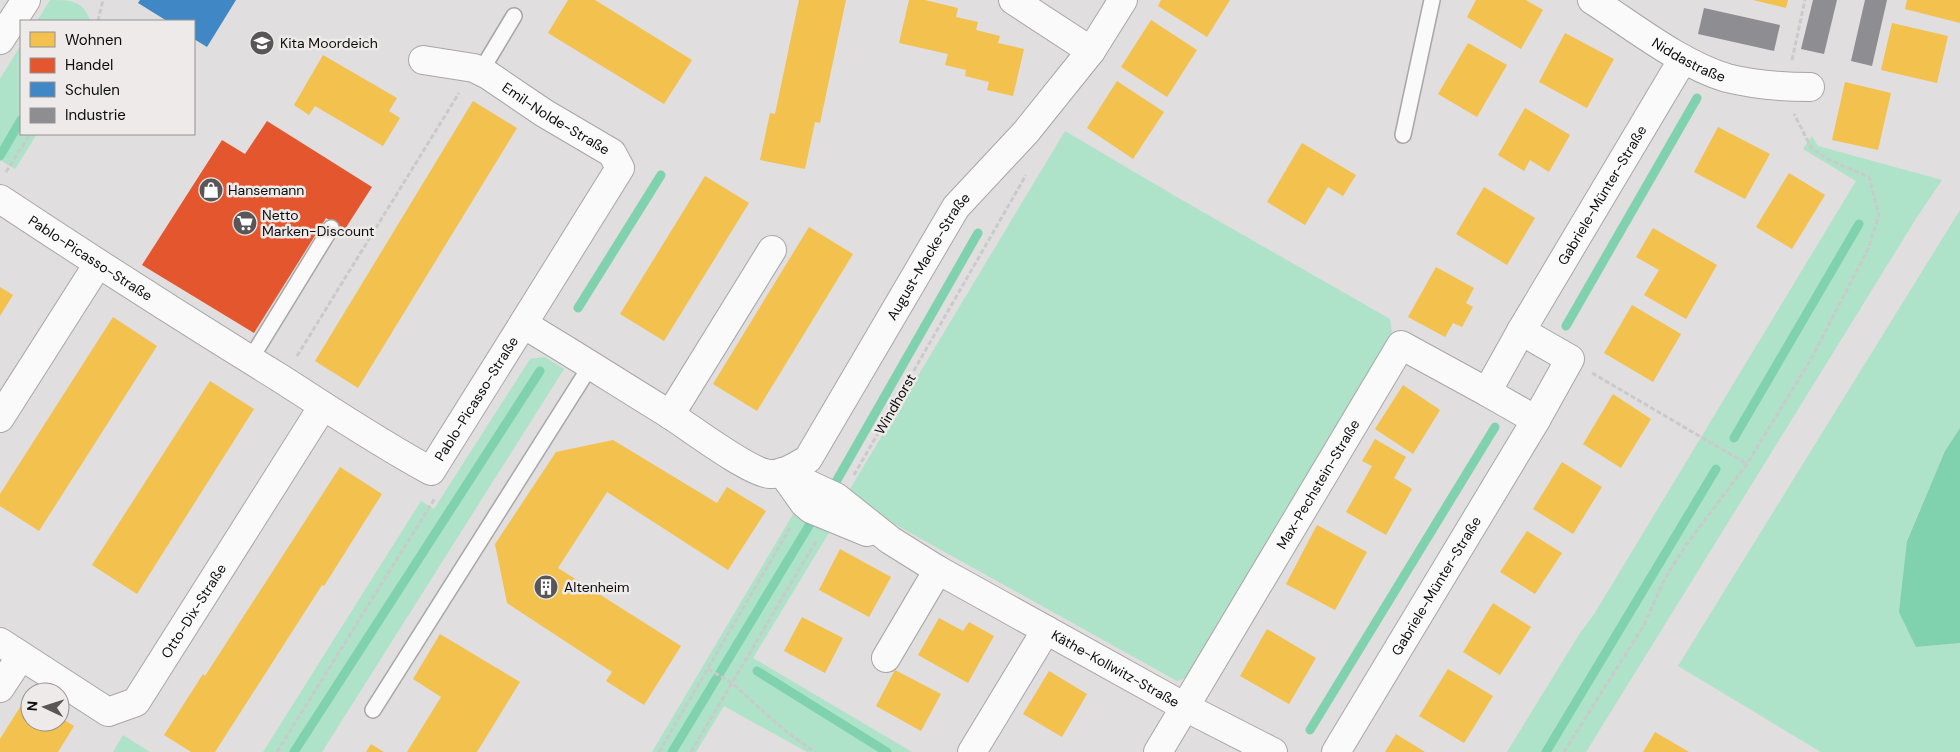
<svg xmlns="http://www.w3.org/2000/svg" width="1960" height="752" font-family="'DM Sans',sans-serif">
<rect width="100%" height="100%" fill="#e0dede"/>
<!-- green -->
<g fill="#aee2c9">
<path d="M50,0c20,0 33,0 40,21h-53z"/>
<polygon points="21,45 21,134 37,134 15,169 0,160 0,79"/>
<polygon points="1065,131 1175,196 1390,319 1392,333 1391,347 1191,676 1177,681 871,511 847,494"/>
<polygon points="1812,136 1818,146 1942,180 1917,217 1586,752 1507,752 1580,633 1593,616 1856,181 1803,149"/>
<polygon points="1960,210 1960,428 1945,451 1907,540 1916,647 1960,643 1960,752 1821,752 1678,666"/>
<polygon points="545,357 564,369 322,752 263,752 421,501 434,509 530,359"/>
<polygon points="795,511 830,531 753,658 912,752 807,752 724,706 696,752 652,752"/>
<polygon points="123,735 150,752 113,752"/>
</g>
<!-- water -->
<polygon fill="#80d1ad" points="1960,428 1960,643 1916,647 1899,612 1907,541 1945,451"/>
<!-- homes -->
<g fill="#f2c14e">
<polygon points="568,0 595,0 692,60 664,104 548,33"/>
<polygon points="799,0 846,0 820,123 815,122 805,169 760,160 770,113 775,114"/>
<polygon points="909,0 925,0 958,8 956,17 978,22 976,30 1000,36 998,43 1024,49 1013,96 987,90 989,82 965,76 966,70 945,65 948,54 899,43"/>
<polygon points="1161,0 1230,0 1207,37 1158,6"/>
<polygon points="1476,0 1526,0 1543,10 1521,49 1467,17"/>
<polygon points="1753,0 1788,0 1786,8"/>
<polygon points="1907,0 1960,0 1960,23 1905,9"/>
<polygon points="1151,20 1197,50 1167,97 1121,67"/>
<polygon points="1892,23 1948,36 1937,83 1881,70"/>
<polygon points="1565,33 1614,59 1587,108 1539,82"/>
<polygon points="1468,43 1507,65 1477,117 1438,94"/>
<polygon points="323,55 397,98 389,111 400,118 383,146 315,106 309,115 294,105"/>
<polygon points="1117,81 1164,112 1133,159 1087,128"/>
<polygon points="1845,82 1891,93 1878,150 1832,140"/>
<polygon points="473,101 517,128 358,388 315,361"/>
<polygon points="1525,108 1570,135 1549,172 1530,160 1524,171 1498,155"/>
<polygon points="1718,127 1770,154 1745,199 1694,172"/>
<polygon points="1302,143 1356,175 1343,196 1328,187 1305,225 1267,202"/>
<polygon points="1789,173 1825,195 1792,249 1756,227"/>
<polygon points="705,176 749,203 664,341 620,314"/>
<polygon points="1484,187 1535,218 1507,265 1456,234"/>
<polygon points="809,227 853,254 757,411 713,384"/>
<polygon points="1653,228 1717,265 1686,319 1644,295 1659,270 1636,257"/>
<polygon points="1436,267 1474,288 1466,303 1473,307 1462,327 1453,323 1445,337 1408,317"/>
<polygon points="0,287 13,295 0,316"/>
<polygon points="1632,305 1681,334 1653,382 1604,353"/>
<polygon points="113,317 157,346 39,531 0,506 0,494"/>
<polygon points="210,381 254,409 137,594 92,565"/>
<polygon points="1403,385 1440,410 1413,454 1375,429"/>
<polygon points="1613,394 1651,419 1621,468 1583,444"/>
<polygon points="1375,439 1406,457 1394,478 1412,489 1386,535 1346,512 1372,466 1362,461"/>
<polygon points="613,440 717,503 727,487 766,511 728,570 607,492 558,568 681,646 644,705 606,681 612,672 507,603 495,544 556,452"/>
<polygon points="1562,462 1602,487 1573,534 1533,509"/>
<polygon points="340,467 382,494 324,586 322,585 215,752 191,752 164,735 203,674 205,676"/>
<polygon points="1317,525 1367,552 1335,610 1286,584"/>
<polygon points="1527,531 1562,553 1535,594 1500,572"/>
<polygon points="840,549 891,577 869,617 819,590"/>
<polygon points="1493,603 1531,627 1500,675 1463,652"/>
<polygon points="802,617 843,638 825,673 784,651"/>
<polygon points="939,618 963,631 969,622 994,636 968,683 918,655"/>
<polygon points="1267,629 1316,658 1289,704 1240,676"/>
<polygon points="440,634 520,682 477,752 407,752 441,697 413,679"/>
<polygon points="1448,669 1493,696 1464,743 1419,716"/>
<polygon points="895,670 941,694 921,731 876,706"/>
<polygon points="1049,671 1087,694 1062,737 1023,714"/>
<polygon points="27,696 30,698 30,722 60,722 60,717 74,726 58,752 0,752 0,739"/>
<polygon points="1655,732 1689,752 1643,752"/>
<polygon points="1396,734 1425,752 1385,752"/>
<polygon points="371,744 384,752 366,752"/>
</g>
<!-- shops -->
<polygon fill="#e4572e" points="267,121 372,187 345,229 326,218 254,333 142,265 222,140 245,154"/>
<!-- schools -->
<polygon fill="#3f88c5" points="140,0 236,0 207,47 194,39 194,21 167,21 138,3"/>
<!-- industry -->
<g fill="#8d8d92">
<polygon points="1813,0 1837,0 1824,54 1801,49"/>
<polygon points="1865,0 1887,0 1872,66 1851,61"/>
<polygon points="1704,8 1780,25 1774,51 1698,34"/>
</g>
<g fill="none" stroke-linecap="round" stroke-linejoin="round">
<!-- stream -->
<g stroke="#80d1ad" stroke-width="9">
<polyline points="0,156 21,120"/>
<polyline points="578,308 661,175"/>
<polyline points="1566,326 1697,98"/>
<polyline points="1734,438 1859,224"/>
<polyline points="833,487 978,233"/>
<polyline points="757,671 887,752"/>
<polyline points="1310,730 1495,427"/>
<polyline points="294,752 540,371"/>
<polyline points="672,752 810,524"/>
<polyline points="1546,752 1716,469"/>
</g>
<defs>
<g id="lane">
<polyline points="481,71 514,16"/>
<polyline points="1403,135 1432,0"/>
<polyline points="250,360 331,228"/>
<polyline points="373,710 591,365"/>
</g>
<g id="street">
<polyline points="1013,0 1091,51"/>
<path id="s1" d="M1592,0c41,26 88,64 135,78 28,7 55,9 83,9"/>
<path id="s2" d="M423,60l51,8 14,7 56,38 68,40 8,15 -97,156"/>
<path id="s3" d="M0,199c92,61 186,121 280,179 50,32 99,65 151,93l92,-147c49,29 97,60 146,90 20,13 81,59 101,60 13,1 27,-8 38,-15l148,-252 70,-75 65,-81 32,-51"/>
<polyline points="1521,331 1570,359 1536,420"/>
<polyline points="670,415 772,250"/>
<polyline points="0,418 98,264"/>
<path id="s4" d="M782,472l54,25 54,43 48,30 247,137 88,45"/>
<polyline points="784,475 804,503 811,509 867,532"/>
<path id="s5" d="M0,642l108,70 28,-10 187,-296"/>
<polyline points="886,658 938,570"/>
<polyline points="0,688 21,656"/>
<polyline points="972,752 1046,630"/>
<path id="s6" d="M1158,752l243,-407 86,47"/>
<path id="s7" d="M1336,752l200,-332 -49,-28 34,-61 162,-272"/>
</g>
<polyline id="secondary" points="0,40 26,0"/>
</defs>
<!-- lane casing -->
<use href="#lane" stroke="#a8a6a6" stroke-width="18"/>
<!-- street casing -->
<use href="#street" stroke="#a8a6a6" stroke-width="30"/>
<!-- secondary casing -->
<use href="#secondary" stroke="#a8a6a6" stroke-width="30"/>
<!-- path -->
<g stroke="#cbcaca" stroke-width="3" stroke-dasharray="5 2.5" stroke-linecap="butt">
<polyline points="98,21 103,0"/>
<polyline points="1792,60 1805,0"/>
<polyline points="6,172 30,134"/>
<polyline points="297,356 459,93"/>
<polyline points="1592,373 1747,464"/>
<polyline points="854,475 1026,175"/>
<polyline points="708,669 732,683 785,731 815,752"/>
<polyline points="277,752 435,498"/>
<polyline points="659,752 790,528"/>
<polyline points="691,752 816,541"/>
<polyline points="1564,752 1644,625 1664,580 1686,545 1747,464 1811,359 1868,249 1879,215 1869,177 1831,161 1812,149 1794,114"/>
</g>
<!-- lane -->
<use href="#lane" stroke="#fafafa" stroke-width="15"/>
<!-- street -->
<use href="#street" stroke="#fafafa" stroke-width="28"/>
<!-- secondary -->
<use href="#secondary" stroke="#fafafa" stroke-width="28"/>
</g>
<!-- icons -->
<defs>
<symbol id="school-disc" viewBox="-11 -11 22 22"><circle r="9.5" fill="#585656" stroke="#eeeaea"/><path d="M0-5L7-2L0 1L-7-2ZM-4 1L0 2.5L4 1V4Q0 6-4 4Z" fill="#fff"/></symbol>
<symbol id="shop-disc" viewBox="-11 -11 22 22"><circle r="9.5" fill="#585656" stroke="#eeeaea"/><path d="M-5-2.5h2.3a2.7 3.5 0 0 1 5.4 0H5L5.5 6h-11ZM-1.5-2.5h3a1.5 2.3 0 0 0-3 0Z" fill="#fff"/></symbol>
<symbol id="supermarket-disc" viewBox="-11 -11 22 22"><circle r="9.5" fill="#585656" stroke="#eeeaea"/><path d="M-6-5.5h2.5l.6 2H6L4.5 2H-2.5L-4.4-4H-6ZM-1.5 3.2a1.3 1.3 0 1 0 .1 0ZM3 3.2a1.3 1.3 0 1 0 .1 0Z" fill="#fff"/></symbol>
<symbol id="building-disc" viewBox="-11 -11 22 22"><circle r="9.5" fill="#585656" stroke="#eeeaea"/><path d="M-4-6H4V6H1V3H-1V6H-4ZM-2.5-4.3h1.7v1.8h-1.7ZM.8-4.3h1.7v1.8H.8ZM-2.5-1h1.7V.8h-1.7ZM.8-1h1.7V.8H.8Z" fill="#fff"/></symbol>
</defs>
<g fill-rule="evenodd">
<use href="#school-disc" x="248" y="29" width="28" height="28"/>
<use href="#shop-disc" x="197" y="176" width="28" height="28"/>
<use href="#supermarket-disc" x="231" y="209" width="28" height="28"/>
<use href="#building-disc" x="532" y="573" width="28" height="28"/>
</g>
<g text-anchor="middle" stroke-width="5" stroke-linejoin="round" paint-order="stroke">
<!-- poi labels -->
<g font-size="14" fill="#0e0c0c" stroke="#eeeaea" text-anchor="start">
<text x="280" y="48">Kita Moordeich</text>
<text x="228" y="195">Hansemann</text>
<text x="262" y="220">Netto<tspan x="262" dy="16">Marken-Discount</tspan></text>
<text x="564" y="592">Altenheim</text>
</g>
<!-- street labels -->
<g font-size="14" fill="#0e0c0c" stroke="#eeeaea">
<text dy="5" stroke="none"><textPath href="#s1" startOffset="114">Niddastraße</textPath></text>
<text dy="5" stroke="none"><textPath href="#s2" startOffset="148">Emil-Nolde-Straße</textPath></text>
<text dy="5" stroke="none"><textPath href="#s7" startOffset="672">Gabriele-Münter-Straße</textPath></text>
<text dy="5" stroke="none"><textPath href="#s3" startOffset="108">Pablo-Picasso-Straße</textPath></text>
<text dy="5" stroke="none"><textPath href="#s3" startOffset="1250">August-Macke-Straße</textPath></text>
<text dy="5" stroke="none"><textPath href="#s3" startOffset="595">Pablo-Picasso-Straße</textPath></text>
<text transform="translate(895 404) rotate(-60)" y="5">Windhorst</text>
<text dy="5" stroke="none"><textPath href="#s6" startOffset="312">Max-Pechstein-Straße</textPath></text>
<text dy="5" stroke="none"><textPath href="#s7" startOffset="194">Gabriele-Münter-Straße</textPath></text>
<text dy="5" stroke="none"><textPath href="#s5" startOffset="266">Otto-Dix-Straße</textPath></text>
<text dy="5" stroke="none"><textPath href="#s4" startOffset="388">Käthe-Kollwitz-Straße</textPath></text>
</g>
</g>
<!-- legend -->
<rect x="20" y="20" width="175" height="115" fill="#eeeaea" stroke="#949191"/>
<rect x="30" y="32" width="25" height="15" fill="#f2c14e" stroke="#949191"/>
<text x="65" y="45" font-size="15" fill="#0e0c0c">Wohnen</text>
<rect x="30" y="58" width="25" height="15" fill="#e4572e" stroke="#949191"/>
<text x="65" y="70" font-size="15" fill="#0e0c0c">Handel</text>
<rect x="30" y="82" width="25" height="15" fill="#3f88c5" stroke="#949191"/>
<text x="65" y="95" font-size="15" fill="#0e0c0c">Schulen</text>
<rect x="30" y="108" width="25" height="15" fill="#8d8d92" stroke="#949191"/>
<text x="65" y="120" font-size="15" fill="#0e0c0c">Industrie</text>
<!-- north arrow -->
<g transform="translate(45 707) rotate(274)"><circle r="24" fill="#eeeaea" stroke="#949191"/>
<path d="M0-4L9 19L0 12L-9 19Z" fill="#585656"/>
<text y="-8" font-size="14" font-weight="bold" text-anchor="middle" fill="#0e0c0c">N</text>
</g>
</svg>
